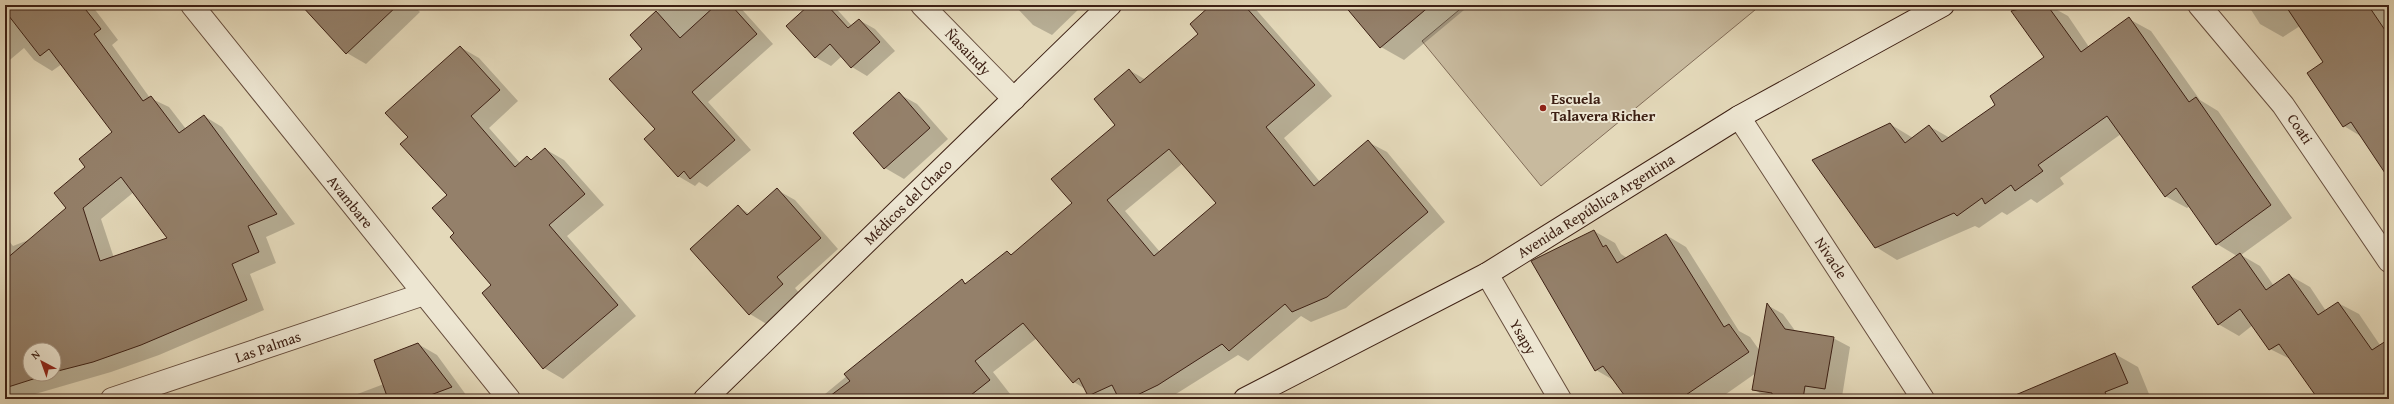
<svg xmlns="http://www.w3.org/2000/svg" width="2394" height="404" font-family="'Gentium Book Plus',serif">
<rect width="100%" height="100%" fill="#e4d9ba"/>
<filter id="stains"><feTurbulence type="fractalNoise" baseFrequency=".005" numOctaves="4"/><feColorMatrix values="0 0 0 0 .2 0 0 0 0 .09 0 0 0 0 .02 0 0 0 .5 -.17"/></filter>
<radialGradient id="worn" r=".72"><stop offset=".6" stop-color="#630" stop-opacity="0"/><stop offset="1" stop-color="#630" stop-opacity=".3"/></radialGradient>
<!-- green -->
<polygon fill="#c8ba9e" stroke="#826d59" points="1465,5 1761,5 1541,186 1422,41"/>
<!-- shadow -->
<g fill="#0003" fill-rule="evenodd">
<path d="M5,5h90l-2,2 25,33 -6,5 38,53 19,9 17,22 18,-13 18,11 73,97 -29,13 10,26 -26,11 14,36 -105,45 -48,17 -93,27h-13v-163l8,10 18,-7 37,-31 19,-40 27,-36 -52,-68 -10,7 -18,-11 -10,-12 -19,16zM134,192l34,46 -54,20 -13,-39zM30,350h24v24h-24z"/>
<polygon points="304,5 413,5 420,12 366,64 347,53"/>
<polygon points="665,5 738,5 773,44 708,102 751,150 707,187 699,182 695,186 678,176 656,129 644,50 631,35"/>
<polygon points="811,5 833,5 852,26 859,20 875,29 895,51 867,76 852,67 842,56 831,66 815,57"/>
<polygon points="1014,5 1083,5 1052,35 1033,25"/>
<path d="M1213,5h39l80,91 -48,42 36,44 48,-40 19,10 58,70 -99,86 -35,14 -10,-6 -53,45 -10,-6 -70,44h-73l-6,-3 -4,-7 -11,-7 -37,-44 -44,34 21,27h-195l143,-118 5,3 40,-32 6,3 60,-51 44,-79 12,-55 17,10 53,-46zM1183,163l34,40 -57,49 -35,-41z"/>
<polygon points="1346,5 1470,5 1404,60 1381,47"/>
<polygon points="2040,5 2048,5 2068,16 2089,47 2129,19 2151,31 2200,100 2218,111 2292,218 2241,255 2260,266 2274,286 2289,275 2310,287 2326,311 2338,303 2359,314 2380,345 2389,347 2389,399 2319,399 2292,360 2270,349 2253,325 2239,336 2218,324 2237,256 2217,244 2190,206 2187,208 2165,196 2121,134 2060,178 2064,184 2037,203 2031,199 2007,215 2002,212 1979,228 1975,226 1897,260 1876,247 1890,124 1913,138 1929,126 1950,138 1997,105 2045,58"/>
<polygon points="2248,5 2389,5 2389,177 2362,137 2344,126 2324,63 2300,26 2283,37 2260,24"/>
<polygon points="460,47 479,58 518,101 489,128 520,163 528,157 532,160 545,149 564,160 604,205 567,236 636,316 563,379 544,368 493,285 448,195 409,137"/>
<polygon points="899,94 917,104 948,139 904,179 885,168 854,133"/>
<polygon points="777,190 795,200 838,249 795,288 801,295 768,325 750,314 738,207 750,214"/>
<polygon points="1594,231 1615,243 1621,254 1627,258 1666,235 1686,247 1739,331 1750,337 1760,351 1767,305 1783,314 1796,332 1833,338 1850,347 1842,397 1844,399 1770,399 1753,389 1756,373 1719,399 1628,399 1615,381 1596,370 1532,262"/>
<polygon points="418,344 437,355 469,399 344,399 384,384"/>
<polygon points="2115,354 2138,367 2151,399 2016,399"/>
</g>
<!-- building -->
<g fill="#94806a" stroke="#3d2014" fill-rule="evenodd">
<path d="M5,5h77l19,24 -7,5 49,67 8,-5 28,37 25,-18 73,99 -29,12 11,26 -27,12 15,36 -106,45 -48,17 -39,10v-22h-24v24h19l-44,14v-128l61,-52 -12,-15 31,-26 -6,-8 33,-27 -63,-83 -9,7 -35,-45zM121,177l46,61 -67,23 -17,-53z"/>
<polygon points="301,5 398,5 346,54"/>
<polygon points="716,5 731,5 757,34 692,92 735,140 690,179 684,171 678,177 644,139 655,129 609,79 642,49 630,35 656,11 680,38"/>
<polygon points="809,5 827,5 848,28 859,19 880,42 851,68 830,44 815,58 786,26"/>
<path d="M1211,5h33l71,80 -49,42 48,59 54,-46 60,72 -101,85 -35,15 -7,-8 -56,47 -7,-7 -64,41 -29,14h-10l-7,-14 -24,11 -9,-18 -6,5 -50,-60 -48,38 15,19 -24,19h-140l24,-18 -6,-7 118,-95 3,5 42,-33 4,4 61,-52 -21,-24 64,-54 -21,-26 35,-30 11,14 58,-49 -8,-10zM1169,149l47,54 -62,53 -47,-56z"/>
<polygon points="1344,5 1431,5 1380,48"/>
<polygon points="2036,5 2047,5 2081,52 2129,17 2189,102 2196,97 2271,205 2216,245 2176,188 2165,197 2107,116 2038,165 2043,171 2015,191 2011,185 1985,204 1982,198 1957,216 1954,213 1875,248 1812,160 1890,123 1905,143 1929,125 1942,142 1995,105 1990,96 2044,57 2011,11"/>
<polygon points="2285,5 2368,5 2389,36 2389,179 2351,122 2343,127 2307,73 2323,62"/>
<polygon points="460,46 500,90 471,116 515,167 527,156 531,160 545,148 585,194 549,225 618,305 543,369 482,293 491,285 450,237 454,233 432,208 447,195 400,144 408,137 385,113"/>
<polygon points="899,92 930,128 884,169 853,133"/>
<polygon points="777,188 821,238 777,277 783,284 749,315 690,249 738,205 747,215"/>
<polygon points="1594,230 1603,247 1606,245 1617,263 1666,234 1724,327 1729,324 1749,352 1680,399 1627,399 1603,366 1595,371 1531,261"/>
<polygon points="2240,253 2266,290 2289,274 2318,315 2338,302 2372,350 2389,339 2389,399 2318,399 2279,344 2269,350 2240,309 2218,325 2192,287"/>
<polygon points="1767,303 1785,329 1834,337 1825,389 1805,386 1803,399 1772,399 1772,393 1752,390"/>
<polygon points="418,343 452,387 420,399 388,399 374,360"/>
<polygon points="2115,353 2128,383 2105,392 2108,399 2006,399"/>
</g>
<g fill="none" stroke-linecap="round" stroke-linejoin="round">
<defs>
<g id="street">
<polyline points="192,5 509,399"/>
<polyline points="922,5 1014,99"/>
<polyline points="2199,5 2283,105 2389,261"/>
<polyline points="1739,117 1923,399"/>
<polyline points="1487,274 1560,399"/>
<polyline points="112,399 424,294"/>
</g>
<g id="secondary">
<polyline points="705,399 1110,5"/>
<polyline points="1245,399 1487,274 1739,117 1943,5"/>
</g>
</defs>
<!-- street casing -->
<use href="#street" stroke="#674e3e" stroke-width="24"/>
<!-- secondary casing -->
<use href="#secondary" stroke="#3d2014" stroke-width="24"/>
<!-- street -->
<use href="#street" stroke="#ede6d2" stroke-width="22"/>
<!-- secondary -->
<use href="#secondary" stroke="#ede6d2" stroke-width="22"/>
</g>
<!-- markers -->
<circle fill="#8f2418" stroke="#ede6d2" stroke-width="1.5" cx="1543" cy="108" r="4"/>
<g text-anchor="middle" stroke-width="4" stroke-linejoin="round" paint-order="stroke">
<!-- street labels -->
<g font-size="15" fill="#3d2014" stroke="#ede6d2">
<text transform="translate(968 52) rotate(46)" y="5">Ñasaindy</text>
<text transform="translate(2300 129) rotate(56)" y="5">Coati</text>
<text transform="translate(350 202) rotate(51)" y="5">Avambare</text>
<text transform="translate(908 202) rotate(-44)" y="5">Médicos del Chaco</text>
<text transform="translate(1596 206) rotate(-32)" y="5">Avenida República Argentina</text>
<text transform="translate(1831 258) rotate(57)" y="5">Nivacle</text>
<text transform="translate(1523 337) rotate(60)" y="5">Ysapy</text>
<text transform="translate(268 347) rotate(-19)" y="5">Las Palmas</text>
</g>
<!-- poi labels -->
<g font-size="15" font-weight="bold" fill="#3d2014" stroke="#ede6d2" text-anchor="start">
<text x="1551" y="104">Escuela<tspan x="1551" dy="17">Talavera Richer</tspan></text>
</g>
</g>
<!-- margin -->
<rect width="2394" height="404" fill="none" stroke="#e4d9ba" stroke-width="20"/>
<rect x="6" y="6" width="2382" height="392" fill="none" stroke="#3d2014" stroke-width="2"/>
<rect x="10" y="10" width="2374" height="384" fill="none" stroke="#3d2014"/>
<!-- north arrow -->
<g transform="translate(42 362) rotate(319)"><circle r="19" fill="#ede6d2" stroke="#a79786"/>
<path d="M0-3L7 15L0 10L-7 15Z" fill="#8f2418"/>
<text y="-6" font-size="11" font-weight="bold" text-anchor="middle" fill="#3d2014">N</text>
</g>
<rect width="100%" height="100%" filter="url(#stains)"/>
<rect width="100%" height="100%" fill="url(#worn)"/>
</svg>
